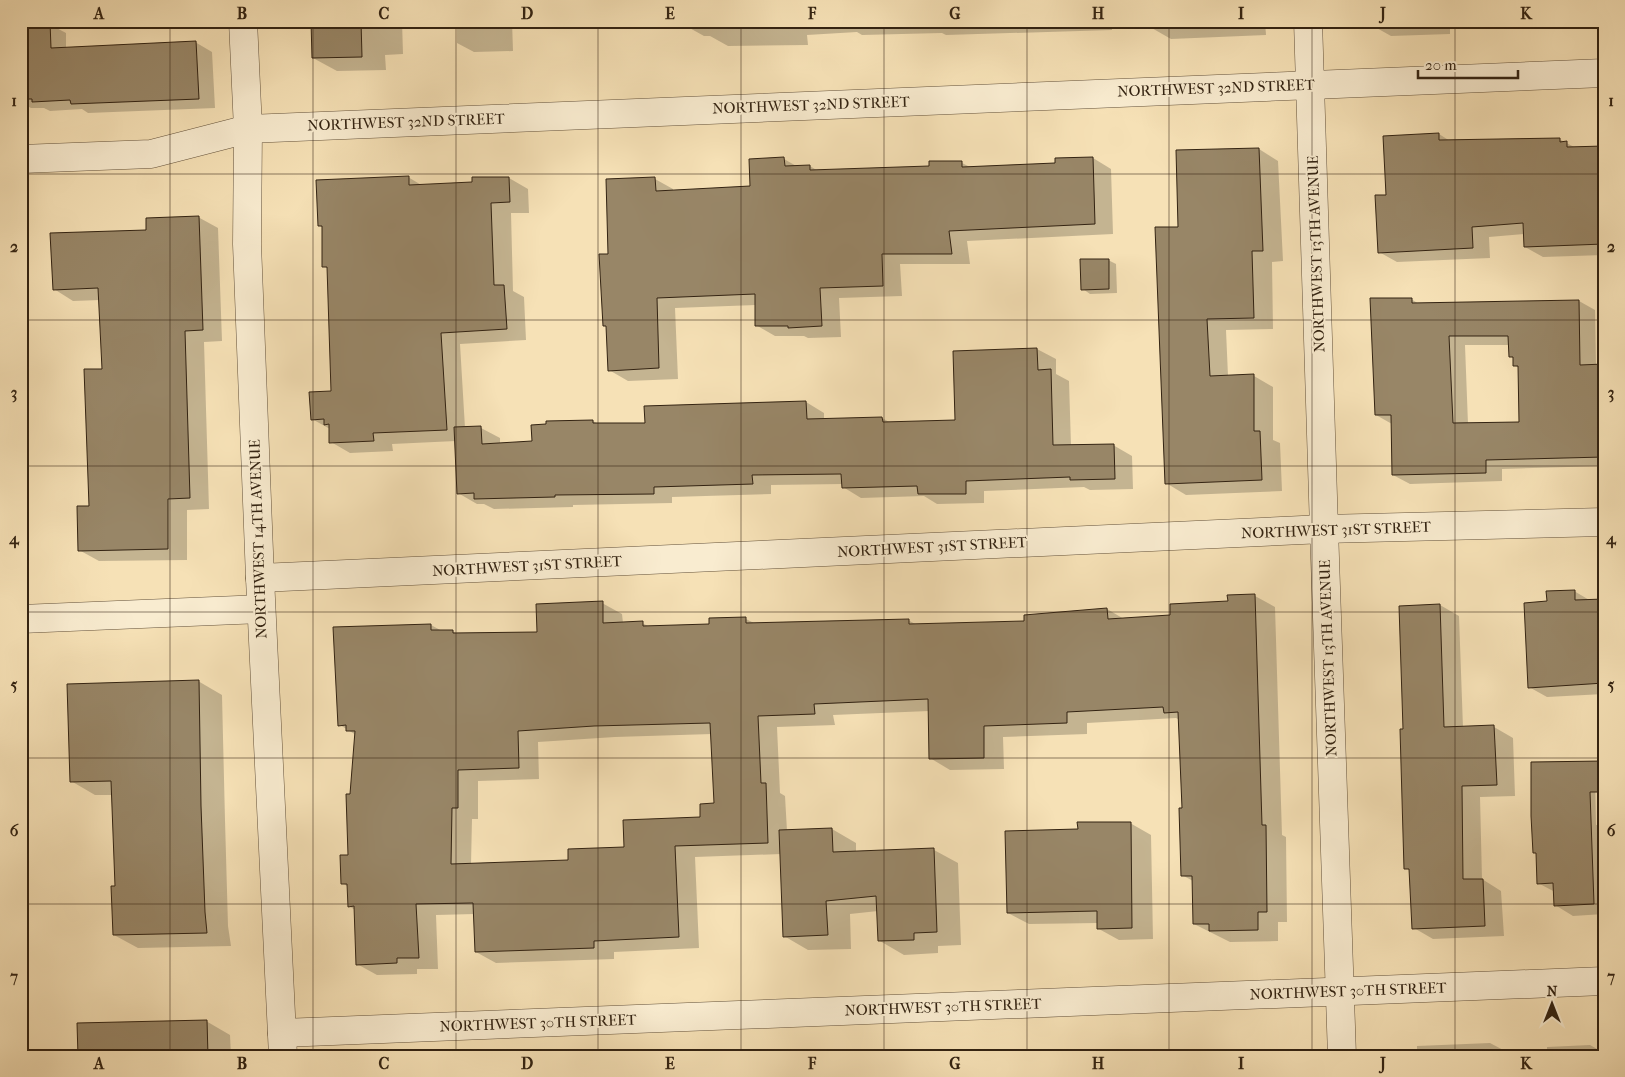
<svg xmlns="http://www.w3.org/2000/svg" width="1625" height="1077" font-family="'IM FELL French Canon',serif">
<rect width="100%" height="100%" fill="#f6e1b6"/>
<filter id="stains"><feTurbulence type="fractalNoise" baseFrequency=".004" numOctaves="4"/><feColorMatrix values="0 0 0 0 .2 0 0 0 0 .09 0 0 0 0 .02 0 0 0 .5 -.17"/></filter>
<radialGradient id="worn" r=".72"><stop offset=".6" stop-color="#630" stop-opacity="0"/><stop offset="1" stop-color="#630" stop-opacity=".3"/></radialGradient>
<!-- shadow -->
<g fill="#0003" fill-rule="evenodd">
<polygon points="312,21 402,21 403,54 385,55 386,70 337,71 313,58"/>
<polygon points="445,21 512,21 513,51 474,52 457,43 457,28"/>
<polygon points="686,21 1112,21 1112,30 946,35 942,33 862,35 857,32 807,35 808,45 728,46 710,36 704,36 686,26"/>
<polygon points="1150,21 1265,21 1266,35 1171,39 1150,27"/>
<polygon points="1375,21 1450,21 1450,34 1391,36 1375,27"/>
<polygon points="21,24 49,24 66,33 66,48 195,42 212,52 215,108 88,113 82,109 50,111 44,108 31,108 21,103"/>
<polygon points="1439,134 1450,141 1559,139 1576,148 1604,147 1604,255 1543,257 1525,247 1524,234 1489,237 1490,258 1397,262 1379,252 1388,196"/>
<polygon points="1259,149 1278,161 1283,261 1272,262 1273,329 1226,330 1228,376 1254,376 1273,387 1273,440 1280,443 1282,491 1186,495 1166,483 1179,228"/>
<polygon points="1093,158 1111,169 1113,234 967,241 970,264 900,264 902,296 839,298 841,337 808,338 804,336 775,336 756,325 756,305 675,308 678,379 628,381 609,370 608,327 604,325 610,255 655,179 673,189 673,191 751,187 784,159 798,167 810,166 818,171 930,167 962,163 970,167 1056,164"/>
<polygon points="408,177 423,186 473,183 509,178 528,189 529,213 511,213 513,291 524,297 526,340 460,344 465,428 481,428 500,438 500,444 533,442 593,421 598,424 646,424 806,402 824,413 824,420 882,418 891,423 957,421 954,353 1037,349 1056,359 1056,374 1069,381 1071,446 1113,445 1132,456 1133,489 1090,490 1084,487 984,491 984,503 937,504 924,496 861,498 843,487 843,484 771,485 771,494 672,497 672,503 573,505 573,507 494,509 484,504 477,504 458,493 456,441 392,444 393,451 350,453 331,442 330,429 312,419 332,392 328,269 324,266 324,228 320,226"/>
<polygon points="198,217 218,228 222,341 204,342 209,509 187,510 187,560 99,561 79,550 90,507 104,370 100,300 73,301 54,289 148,231"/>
<polygon points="1108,260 1116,264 1117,293 1090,294 1083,289"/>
<path d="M1411,299l8,5 160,-3 16,9 1,56 8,-1v101l-102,3v12l-92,3 -17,-9 -1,-51 -16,-9zM1465,345h45v11l4,2v7l5,3 1,55 -52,1z"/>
<polygon points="21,306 25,308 25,343 21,343"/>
<polygon points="1574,591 1591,601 1604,600 1604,694 1547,697 1529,687 1548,603"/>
<path d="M1255,596l20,11 7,228 4,2 1,85h-9v19l-48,1 -36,-18 -1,-43 -11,-6 1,-66 -3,-89 -4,-2 -89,5v11l-84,3 1,32 -54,1 -20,-12 -1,-47 -96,4 2,10 -58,2 3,66 5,3 2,35 45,-2 24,14v9l78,-2 24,13 3,82 -23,1v7l-34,2 -24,-14 -2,-30 -28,3 1,35 -43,1 -24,-14 -3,-82 -86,3 4,91 -85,4v7l-118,4 -20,-11 -1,-38 -39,1 2,54h-21v5l-40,1 -20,-11 -2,-54 -6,-4 -1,-19 -5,-4 6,-27 2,-60 5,-61 -16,-10 91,-100 11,6h10l6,3 80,-1 64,-30 20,11 1,9h19l8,4 61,-1 35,-7 10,5 152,-4 9,5 108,-3 82,-13 17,10 47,-3 58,-14v-5zM712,734l3,70 -13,14 -76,30 -57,14 -98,3 1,-46h6v-38l61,-2 -1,-37 77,-5z"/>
<polygon points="1440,605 1459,616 1463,728 1494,727 1513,738 1515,796 1480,797 1482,879 1501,891 1504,936 1433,939 1414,928 1411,871 1406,868 1405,730"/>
<polygon points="198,681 222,695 225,820 228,926 231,946 138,948 114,935 116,888 113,795 95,795 71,781"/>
<polygon points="21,708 24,709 24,734 21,734"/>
<polygon points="1595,773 1596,825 1604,824 1604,914 1573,916 1555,905 1555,892 1538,883 1537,854 1534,852"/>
<polygon points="1130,823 1151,835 1153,939 1119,940 1099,929 1098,923 1029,924 1008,913 1079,830"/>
<polygon points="206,1021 230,1035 231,1056 79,1056"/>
<polygon points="1490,1043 1507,1052 1507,1056 1417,1056 1417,1046"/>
<polygon points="1590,1045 1604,1053 1604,1056 1547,1056 1547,1047"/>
</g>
<!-- building -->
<g fill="#988667" stroke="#332312" fill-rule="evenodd">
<polygon points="311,21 361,21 362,57 312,58"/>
<polygon points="50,22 51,48 196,41 199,99 71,104 70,100 32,102 32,99 21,99 21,23"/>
<polygon points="1439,133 1439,140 1560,138 1560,142 1567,141 1567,147 1604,146 1604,244 1524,247 1523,223 1472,227 1473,248 1378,253 1375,195 1386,195 1383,136"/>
<polygon points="1259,148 1263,251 1252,251 1254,318 1207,319 1210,376 1254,374 1254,431 1260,431 1262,480 1165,484 1155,227 1178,227 1176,150"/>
<polygon points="784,157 785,166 810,165 810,170 929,166 929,161 962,161 962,167 1055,163 1055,158 1093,157 1095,224 949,231 952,254 882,254 883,286 820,288 822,326 788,328 788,326 755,326 755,294 657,298 659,368 608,371 606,326 603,326 599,254 608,254 606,179 655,177 656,191 750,186 749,159"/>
<polygon points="409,176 409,185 472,182 472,177 509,177 510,202 491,203 494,285 504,285 507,329 441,333 447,430 373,433 374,441 329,443 329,424 324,425 324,419 311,420 309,392 331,391 327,267 322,267 322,226 318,226 316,180"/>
<polygon points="199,216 203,330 185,331 190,498 168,499 168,549 78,551 77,506 89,506 84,369 102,369 98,288 53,290 50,233 146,230 146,218"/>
<polygon points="1080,259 1109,259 1109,289 1081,290"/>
<path d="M1370,298h42v5l167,-3 1,65 24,-1v93l-118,3v13l-94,2 -1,-60h-16zM1449,336h59l1,21h4v9h5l1,56 -66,1z"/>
<polygon points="1037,348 1038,370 1051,369 1053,445 1114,444 1115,479 1070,480 1070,477 966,481 966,494 918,494 917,486 842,488 841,474 752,475 753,484 654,487 654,494 555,495 555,497 474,499 474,493 457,494 454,427 481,426 482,444 532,441 531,425 546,424 546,421 593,420 593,423 645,423 644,406 806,401 807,419 882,417 883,422 955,420 953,351"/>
<polygon points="1575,590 1575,600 1604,599 1604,683 1528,688 1524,603 1547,601 1546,591"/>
<path d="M1255,594l7,231h4l1,87h-9v18l-49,1v-7h-16l-1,-48h-11l-2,-68h3l-4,-96 -14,1 -1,-6 -96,5v11l-83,3v32l-55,1 -1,-60 -114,5 1,10 -57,2 3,67h5l2,60 -93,3 4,91 -85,4v7l-119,4 -2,-49 -57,1 3,54h-22v5l-41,2 -2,-59 -6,1 -1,-23h-6l-1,-29h8l-2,-61h4l5,-63h-9v-6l-8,1 -5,-99 98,-3v6h22v3l84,-1 -1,-28 67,-3v22l40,-2v5l66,-2v-6l37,-1v6l163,-4v5l115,-3v-6l83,-7 1,11 62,-4v-11l58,-3 -1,-6zM710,723l4,80 -14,1v13l-77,3 1,27 -56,2v11l-117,4 1,-56h6v-38l61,-2 -1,-37 76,-5z"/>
<polygon points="1440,604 1444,727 1494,725 1497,785 1462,786 1463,879 1483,879 1485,926 1412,929 1409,869 1404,869 1400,729 1403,729 1399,606"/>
<polygon points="199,680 201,806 205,912 207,933 113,935 111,886 115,886 111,781 70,782 67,684"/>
<polygon points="1604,761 1604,792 1590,792 1594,904 1554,906 1553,883 1537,884 1536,853 1533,853 1531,816 1531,762"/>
<polygon points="1077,822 1131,822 1132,928 1097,929 1097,911 1007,913 1005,831 1078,829"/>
<polygon points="832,828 833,852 934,848 937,932 914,933 914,940 878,941 876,896 826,901 828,935 783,937 779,830"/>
<polygon points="207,1020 208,1056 78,1056 77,1023"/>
</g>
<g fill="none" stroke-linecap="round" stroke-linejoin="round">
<defs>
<g id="minor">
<polyline points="243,21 248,129 247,244 260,578 283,1056"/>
<polyline points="1308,21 1324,529 1342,1056"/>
<polyline points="21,159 151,154 248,129 1604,73"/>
<polyline points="260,578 1324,529 1604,522"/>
<polyline points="21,619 261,609"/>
<polyline points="282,1033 1604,981"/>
</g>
</defs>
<!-- minor casing -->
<use href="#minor" stroke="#64523b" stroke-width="29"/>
<!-- minor -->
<use href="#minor" stroke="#f9ecd0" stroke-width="28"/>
</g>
<!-- grid -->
<path fill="none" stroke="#332312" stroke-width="1" stroke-opacity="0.55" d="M170,21v1035M313,21v1035M456,21v1035M598,21v1035M741,21v1035M884,21v1035M1027,21v1035M1169,21v1035M1312,21v1035M1455,21v1035M21,174h1583M21,320h1583M21,466h1583M21,612h1583M21,758h1583M21,904h1583"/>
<g text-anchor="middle" stroke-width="4" stroke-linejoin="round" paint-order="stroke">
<!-- street labels -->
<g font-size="15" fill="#332312" stroke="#f9ecd0">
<text transform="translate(1216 88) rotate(-2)" y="5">NORTHWEST 32ND STREET</text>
<text transform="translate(811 105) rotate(-2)" y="5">NORTHWEST 32ND STREET</text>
<text transform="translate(406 122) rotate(-2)" y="5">NORTHWEST 32ND STREET</text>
<text transform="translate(1316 254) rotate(-92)" y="5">NORTHWEST 13TH AVENUE</text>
<text transform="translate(1336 530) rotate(-2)" y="5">NORTHWEST 31ST STREET</text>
<text transform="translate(258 539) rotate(-92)" y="5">NORTHWEST 14TH AVENUE</text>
<text transform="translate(932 547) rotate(-3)" y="5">NORTHWEST 31ST STREET</text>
<text transform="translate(527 566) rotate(-3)" y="5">NORTHWEST 31ST STREET</text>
<text transform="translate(1328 658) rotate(-92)" y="5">NORTHWEST 13TH AVENUE</text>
<text transform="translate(1348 991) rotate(-2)" y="5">NORTHWEST 30TH STREET</text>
<text transform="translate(943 1007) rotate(-2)" y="5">NORTHWEST 30TH STREET</text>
<text transform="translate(538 1023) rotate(-2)" y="5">NORTHWEST 30TH STREET</text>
</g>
</g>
<!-- margin -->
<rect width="1625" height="1077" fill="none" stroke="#f6e1b6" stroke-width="55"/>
<!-- north arrow -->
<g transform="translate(1552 1004)" stroke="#f9ecd0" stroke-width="4" paint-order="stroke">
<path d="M0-4L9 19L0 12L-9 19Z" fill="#332312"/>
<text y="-8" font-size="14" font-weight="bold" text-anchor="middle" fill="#332312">N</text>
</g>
<!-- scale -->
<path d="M1418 70v8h100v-8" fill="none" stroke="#332312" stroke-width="2.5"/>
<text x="1425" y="70" font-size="15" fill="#332312" stroke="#f9ecd0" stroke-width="4" paint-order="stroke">20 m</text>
<rect x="28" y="28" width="1570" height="1022" fill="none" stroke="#332312" stroke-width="2"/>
<g font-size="16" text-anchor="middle" font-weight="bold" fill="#332312">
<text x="99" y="19">A</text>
<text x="242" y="19">B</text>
<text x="384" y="19">C</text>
<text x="527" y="19">D</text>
<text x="670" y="19">E</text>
<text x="812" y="19">F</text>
<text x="955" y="19">G</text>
<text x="1098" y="19">H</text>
<text x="1241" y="19">I</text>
<text x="1383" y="19">J</text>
<text x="1526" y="19">K</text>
<text x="14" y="106">1</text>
<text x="1611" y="106">1</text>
<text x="14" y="252">2</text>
<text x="1611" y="252">2</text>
<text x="14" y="398">3</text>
<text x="1611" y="398">3</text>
<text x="14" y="544">4</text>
<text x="1611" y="544">4</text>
<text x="14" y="690">5</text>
<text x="1611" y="690">5</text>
<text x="14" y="836">6</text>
<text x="1611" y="836">6</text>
<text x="14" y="982">7</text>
<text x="1611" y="982">7</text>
<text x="99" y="1069">A</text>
<text x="242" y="1069">B</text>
<text x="384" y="1069">C</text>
<text x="527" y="1069">D</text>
<text x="670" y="1069">E</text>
<text x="812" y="1069">F</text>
<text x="955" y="1069">G</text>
<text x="1098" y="1069">H</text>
<text x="1241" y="1069">I</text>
<text x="1383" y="1069">J</text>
<text x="1526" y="1069">K</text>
</g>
<rect width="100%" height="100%" filter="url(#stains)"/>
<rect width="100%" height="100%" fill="url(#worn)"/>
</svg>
